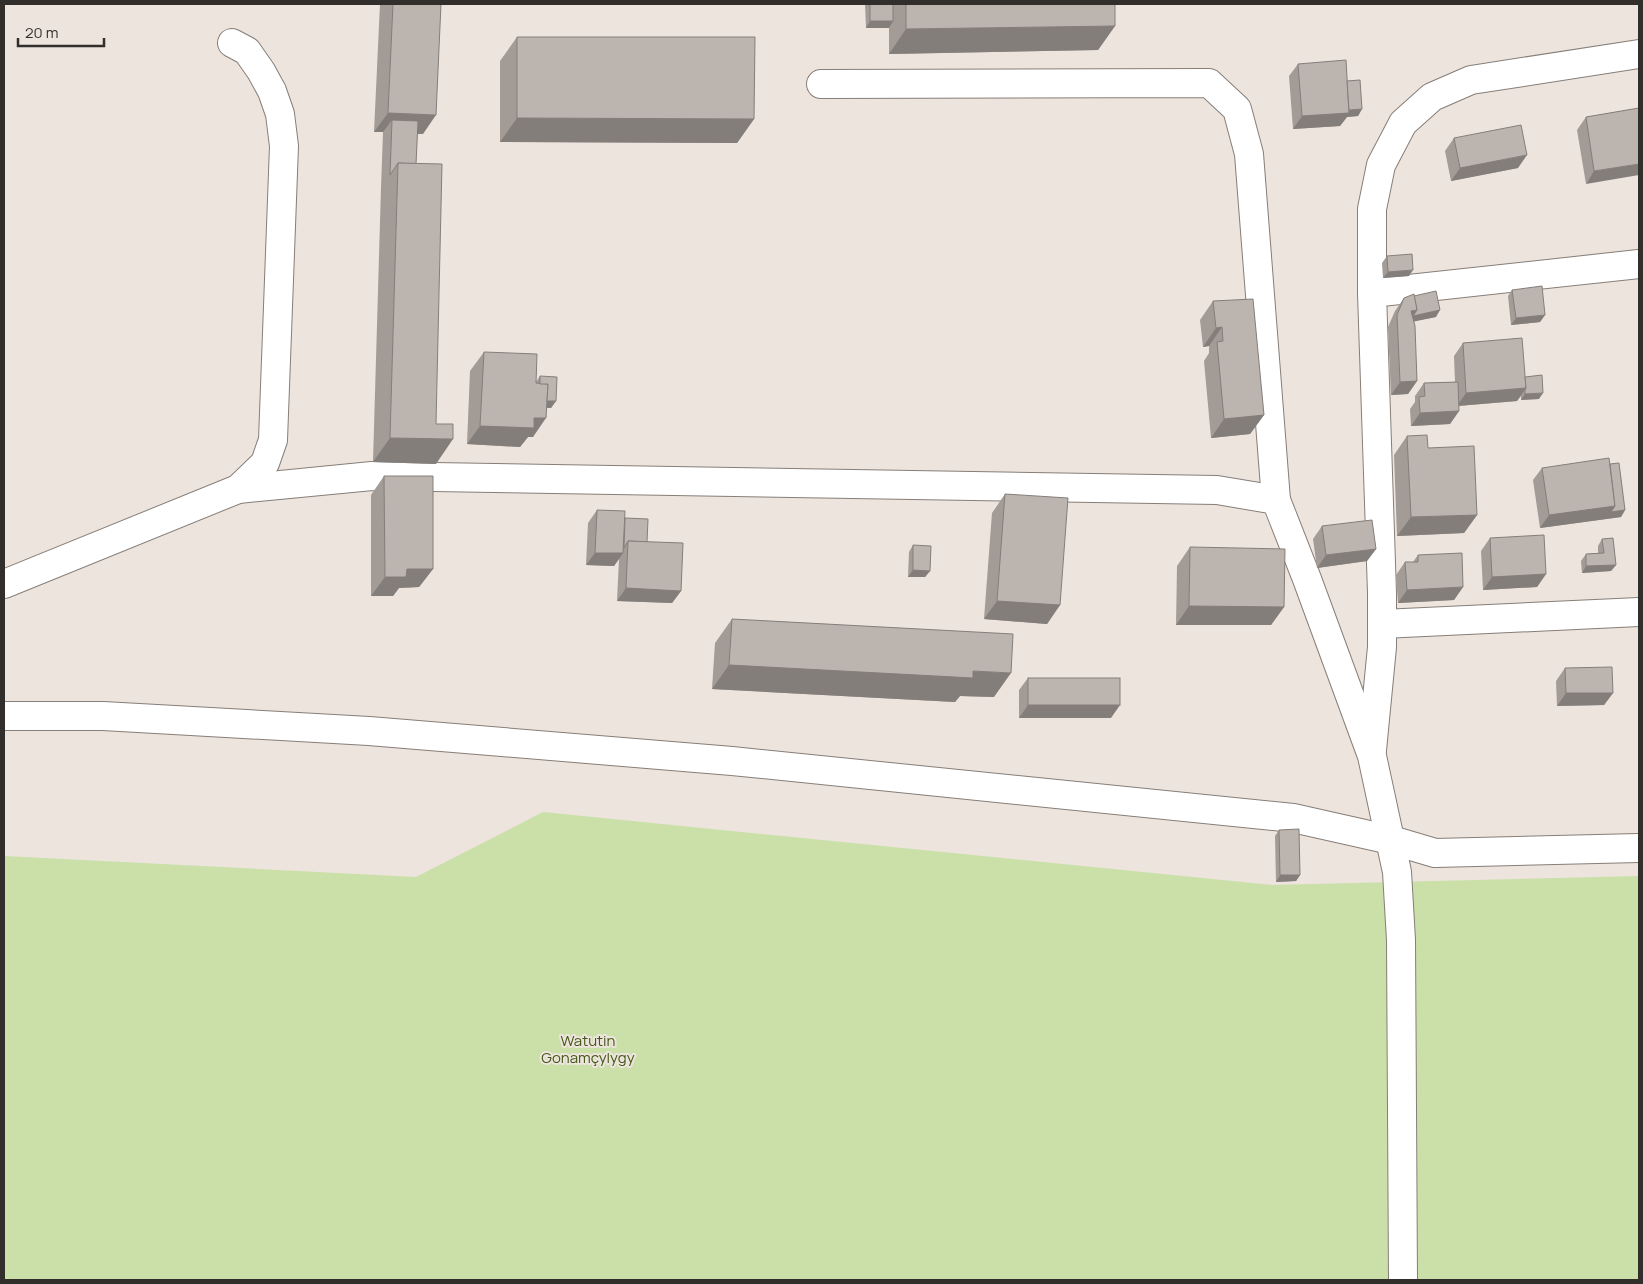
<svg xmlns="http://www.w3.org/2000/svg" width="1643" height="1284" font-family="Manrope,sans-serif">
<rect width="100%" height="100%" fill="#ede4de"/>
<!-- green -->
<polygon fill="#cae0a8" points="543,812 1272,885 1639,876 1639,1280 4,1280 4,856 416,877"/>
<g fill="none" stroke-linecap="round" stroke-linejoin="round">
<defs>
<g id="minor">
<polyline points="821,84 1209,83 1237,109 1249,154 1276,500"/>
<polyline points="1372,293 1372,209 1381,165 1403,123 1432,97 1471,80 1639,54"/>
<polyline points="238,489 372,476 1217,490 1276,500 1307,579 1372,756 1397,872 1401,940 1403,1280"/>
<polyline points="4,584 238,489 265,463 273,440 284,146 280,114 272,91 261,71 247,51 232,43"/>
<polyline points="1382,624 1639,612"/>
<polyline points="4,716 103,716 369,731 732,761 1293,818 1391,840 1435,853 1639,848"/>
<polyline points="1372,750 1382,647 1382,593 1372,293 1639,264"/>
</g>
</defs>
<!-- minor casing -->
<use href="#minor" stroke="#867e78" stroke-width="30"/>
<!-- minor -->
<use href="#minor" stroke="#fff" stroke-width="28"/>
</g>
<!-- wall -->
<g fill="#a29b96">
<polygon points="380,4 441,4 423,134 417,134 416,164 436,424 436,464 373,462 381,188 383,132 374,132"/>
<polygon points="865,4 1115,4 1115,26 1098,50 889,54 889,28 866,28"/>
<polygon points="517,37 754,119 737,143 500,142 500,61"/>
<polygon points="1298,64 1347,81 1362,109 1358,116 1347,117 1340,126 1293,129 1289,76"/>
<polygon points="1639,108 1586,184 1577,130 1586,117"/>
<polygon points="1454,138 1518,168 1451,181 1445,151"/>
<polygon points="1387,256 1409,276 1383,278 1382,263"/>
<polygon points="1512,290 1545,315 1540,322 1511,325 1508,296"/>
<polygon points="1414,296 1436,317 1414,321 1417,381 1408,394 1391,395 1388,327 1395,311 1404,298"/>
<polygon points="1213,301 1264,415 1250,434 1211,438 1204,361 1209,353 1209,346 1203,347 1200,320"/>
<polygon points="1463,343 1525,377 1539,399 1521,400 1521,396 1517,401 1458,406 1459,411 1450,424 1411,426 1410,409 1415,402 1415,396 1424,383 1455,382 1454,356"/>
<polygon points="484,352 536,382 540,376 556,401 551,408 547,408 533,437 528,437 520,447 467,444 470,371"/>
<polygon points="1407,436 1477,515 1464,533 1397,536 1394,455"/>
<polygon points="1610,464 1625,510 1621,517 1540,528 1533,480 1542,468"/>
<polygon points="384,476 433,569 419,587 399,588 393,596 371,596 371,495"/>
<polygon points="1005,494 1060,605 1047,624 984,619 992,513"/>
<polygon points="597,510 625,518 647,542 681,591 672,603 617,601 619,559 614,566 586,565 588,523"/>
<polygon points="1322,526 1376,549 1367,561 1317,568 1313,539"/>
<polygon points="1490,538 1546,574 1537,587 1483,590 1481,551"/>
<polygon points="1602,539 1616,565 1611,571 1582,573 1581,561 1586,554 1598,553 1598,546"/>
<polygon points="913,545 930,571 925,577 908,577 909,552"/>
<polygon points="1190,547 1284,607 1271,625 1176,625 1177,566"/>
<polygon points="1418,555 1463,587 1454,600 1398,603 1396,575 1405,562 1413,562"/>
<polygon points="732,619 994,697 960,696 955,702 712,689 715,643"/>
<polygon points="1565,668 1613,693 1604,705 1557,706 1556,681"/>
<polygon points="1028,678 1111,718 1019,718 1019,690"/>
<polygon points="1279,830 1300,875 1296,881 1276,882 1275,836"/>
</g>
<!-- shaded-wall -->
<g fill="#847e7a">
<polygon points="870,21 893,21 889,28 866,28"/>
<polygon points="1115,26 1098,50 889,54 906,29"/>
<polygon points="1362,109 1358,116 1347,117 1340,126 1293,129 1302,116 1344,111"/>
<polygon points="388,113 436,115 423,134 392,133 392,120 383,132 374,132"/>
<polygon points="517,118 754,119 737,143 500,142"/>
<polygon points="1527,155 1518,168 1451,181 1460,168"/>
<polygon points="1639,164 1639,175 1586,184 1594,171"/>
<polygon points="1413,270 1409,276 1383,278 1388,272"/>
<polygon points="1417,310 1440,310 1436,317 1402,324 1411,311"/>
<polygon points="1545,315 1540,322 1511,325 1516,318"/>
<polygon points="1222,327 1209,346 1203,347 1216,328"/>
<polygon points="1417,381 1408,394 1391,395 1400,382"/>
<polygon points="1526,388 1517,401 1457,406 1466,393"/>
<polygon points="1543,393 1539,399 1521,400 1525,394"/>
<polygon points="539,401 556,401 551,408 534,407"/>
<polygon points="1459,411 1450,424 1411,426 1420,413"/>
<polygon points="1264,415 1250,434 1211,438 1224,419"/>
<polygon points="534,418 546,418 533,437 528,437 520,447 467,444 480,426"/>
<polygon points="390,438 453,439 436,464 373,462"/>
<polygon points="1615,506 1625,510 1621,517 1540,528 1549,515"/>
<polygon points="1477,515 1464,533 1397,536 1411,517"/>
<polygon points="1376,549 1367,561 1317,568 1326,555"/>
<polygon points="595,553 623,553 614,566 586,565"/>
<polygon points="1616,565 1611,571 1582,573 1586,566"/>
<polygon points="407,569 433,569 419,587 399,588 393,596 371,596 385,577"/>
<polygon points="913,570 930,571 925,577 908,577"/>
<polygon points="1546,574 1537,587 1483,590 1492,577"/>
<polygon points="1463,587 1454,600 1398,603 1407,590"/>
<polygon points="626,588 681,591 672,603 617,601"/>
<polygon points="997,601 1060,605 1047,624 984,619"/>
<polygon points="1189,606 1284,607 1271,625 1176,625"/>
<polygon points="729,665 973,671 1011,673 994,697 960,696 955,702 712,689"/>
<polygon points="1566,693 1613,693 1604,705 1557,706"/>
<polygon points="1028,705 1120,705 1111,718 1019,718"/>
<polygon points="1280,875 1300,875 1296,881 1276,882"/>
</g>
<!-- building -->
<g fill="#bcb4ae" stroke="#847e7a">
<polygon points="393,4 441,4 436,115 388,113"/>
<rect x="870" y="4" width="23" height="17"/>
<polygon points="906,4 1115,4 1115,26 906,29"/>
<polygon points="517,37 755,37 754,119 517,118"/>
<polygon points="1346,60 1349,113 1302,116 1298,64"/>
<polygon points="1360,80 1362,109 1349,110 1347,81"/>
<polygon points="1639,108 1639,164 1594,171 1586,117"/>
<polygon points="392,120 418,121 416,164 398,163 390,175"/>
<polygon points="1521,125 1527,155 1460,168 1454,138"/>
<polygon points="398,163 442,164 436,424 453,424 453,439 390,438"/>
<polygon points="1412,254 1413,270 1388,272 1387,256"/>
<polygon points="1542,286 1545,315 1516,318 1512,290"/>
<polygon points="1436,291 1440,310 1413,316 1417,310 1414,296"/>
<polygon points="1414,294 1417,310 1411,311 1415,326 1417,381 1400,382 1397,315 1404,298"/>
<polygon points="1253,299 1264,415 1224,419 1217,342 1223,341 1222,327 1216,328 1213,301"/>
<polygon points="1522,338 1526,388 1466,393 1463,343"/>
<polygon points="484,352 537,354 536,383 548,384 546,418 534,418 534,428 480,426"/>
<polygon points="1542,375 1543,393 1525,394 1525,390 1526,388 1525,377"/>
<polygon points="540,376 557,377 556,401 547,401 548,384 540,384"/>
<polygon points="1458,382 1459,411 1420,413 1419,397 1425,396 1424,383"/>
<polygon points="1427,435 1428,448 1474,446 1477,515 1411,517 1407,436"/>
<polygon points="1609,458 1615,506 1549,515 1542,468"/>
<polygon points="1619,463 1625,510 1611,512 1615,506 1610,464"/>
<polygon points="384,476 433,476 433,569 407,569 406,577 385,577"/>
<polygon points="1005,494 1068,498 1060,605 997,601"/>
<polygon points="597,510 625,511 623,553 595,553"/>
<polygon points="625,518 648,519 647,542 628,541 624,548"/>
<polygon points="1372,520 1376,549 1326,555 1322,526"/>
<polygon points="1544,535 1546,574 1492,577 1490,538"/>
<polygon points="1613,538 1616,565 1586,566 1586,554 1604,553 1602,539"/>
<polygon points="628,541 683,543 681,591 626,588"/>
<polygon points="913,545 931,546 930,571 913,570"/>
<polygon points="1190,547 1285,549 1284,607 1189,606"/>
<polygon points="1462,553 1463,587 1407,590 1405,562 1418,562 1418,555"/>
<polygon points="732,619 1013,634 1011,673 973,671 973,678 729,665"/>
<polygon points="1612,667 1613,693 1566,693 1565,668"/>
<rect x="1028" y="678" width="92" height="27"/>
<polygon points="1299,829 1300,875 1280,875 1279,830"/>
</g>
<g text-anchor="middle" stroke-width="4" stroke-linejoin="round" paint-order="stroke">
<!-- park labels -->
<g font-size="15" fill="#435814" stroke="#ede4de">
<text x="588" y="1046">Watutin<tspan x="588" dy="17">Gonamçylygy</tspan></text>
</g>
</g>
<!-- border -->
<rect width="1643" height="1284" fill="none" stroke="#322e2c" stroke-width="10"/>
<!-- scale -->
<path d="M18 38v8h86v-8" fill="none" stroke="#322e2c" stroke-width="2.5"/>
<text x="25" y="38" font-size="15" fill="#322e2c" stroke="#ede4de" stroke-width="4" paint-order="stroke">20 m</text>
</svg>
